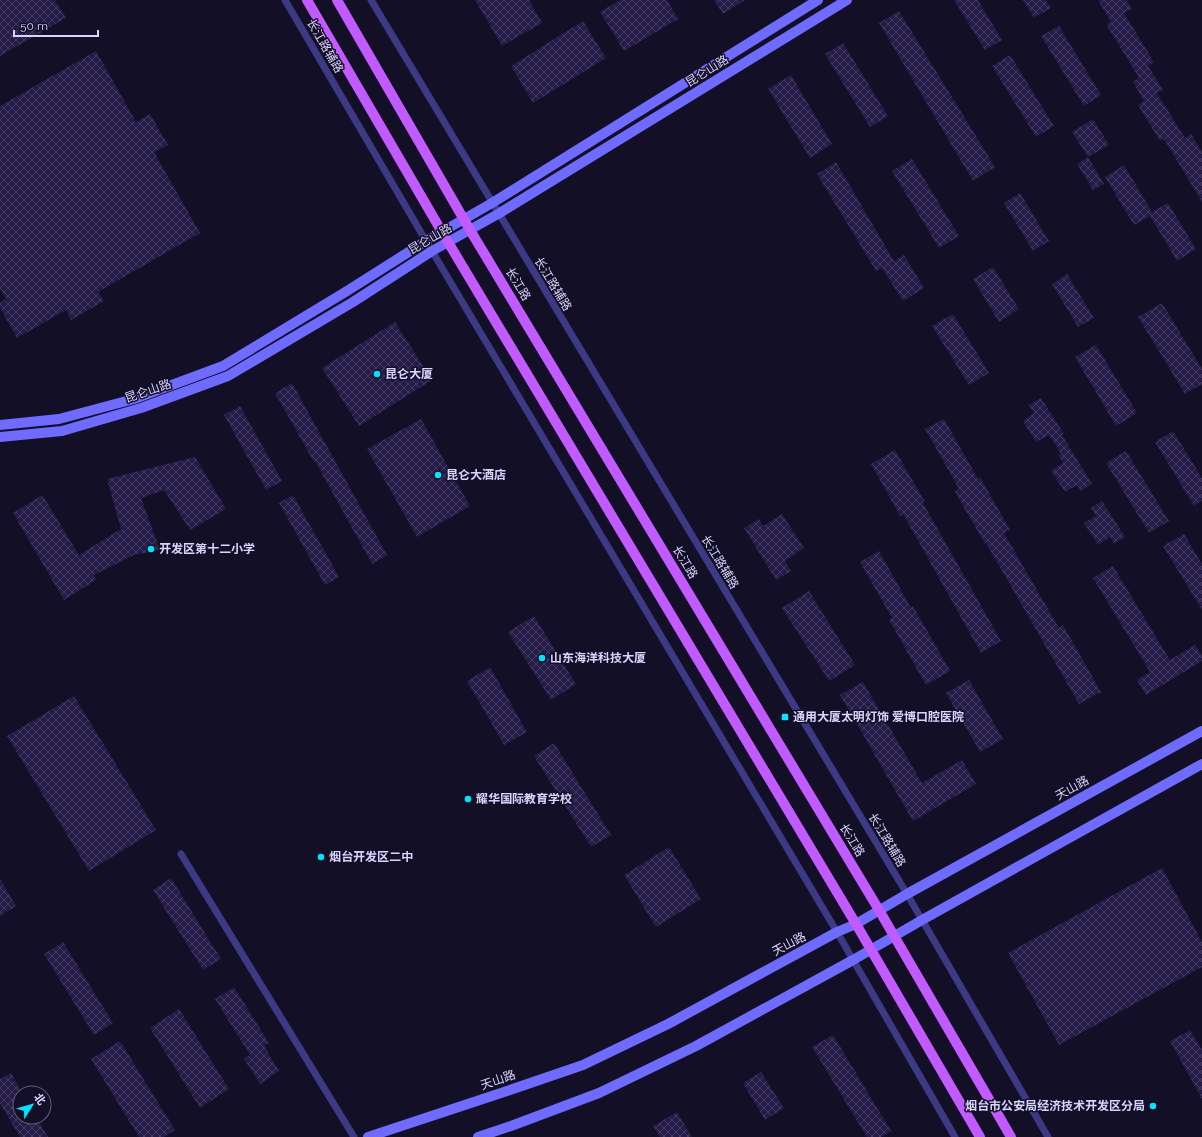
<svg xmlns="http://www.w3.org/2000/svg" width="1202" height="1137" font-family="Raleway,'Noto Sans SC',sans-serif">
<defs>
<pattern id="building-cross-hatch" width="8" height="8" patternUnits="userSpaceOnUse"><rect width="8" height="8" fill="#241b47"/><path d="M0 0l8 8M0 8l8-8" fill="none" stroke="#433b63"/></pattern>
</defs>
<rect width="100%" height="100%" fill="#130f26"/>
<!-- building -->
<g fill="url(#building-cross-hatch)">
<polygon points="0,0 55,0 66,18 0,56"/>
<polygon points="475,0 529,0 542,23 502,46"/>
<polygon points="620,0 667,0 678,19 624,51 600,12"/>
<polygon points="714,0 745,0 723,14"/>
<polygon points="954,0 978,0 1002,40 985,50"/>
<polygon points="1023,0 1046,0 1051,8 1034,18"/>
<polygon points="1098,0 1127,0 1132,9 1124,13 1154,62 1148,66 1163,90 1157,93 1185,138 1191,134 1202,152 1202,202 1164,139 1160,141 1138,105 1144,101 1133,82 1139,78 1106,24 1111,22"/>
<polygon points="899,11 995,167 973,181 879,23"/>
<polygon points="583,21 606,58 533,103 511,66"/>
<polygon points="1059,26 1101,95 1084,106 1041,36"/>
<polygon points="843,43 888,116 870,127 825,54"/>
<polygon points="96,51 136,122 150,114 168,145 154,152 200,233 98,292 104,301 71,320 66,310 17,338 0,308 0,303 6,299 0,289 0,106"/>
<polygon points="1010,55 1054,126 1036,137 992,66"/>
<polygon points="791,75 832,144 810,158 768,89"/>
<polygon points="1093,119 1109,145 1088,157 1072,132"/>
<polygon points="1088,157 1104,184 1093,190 1077,164"/>
<polygon points="912,159 959,236 939,248 892,171"/>
<polygon points="836,162 894,261 904,255 924,288 903,301 882,268 876,271 817,174"/>
<polygon points="1124,165 1152,212 1168,203 1196,249 1177,261 1150,216 1134,225 1105,177"/>
<polygon points="1020,193 1049,241 1033,251 1004,203"/>
<polygon points="993,267 1019,309 999,322 973,279"/>
<polygon points="1067,274 1094,318 1078,327 1052,284"/>
<polygon points="1162,303 1202,369 1202,384 1185,394 1138,317"/>
<polygon points="953,314 989,373 969,385 932,326"/>
<polygon points="395,322 432,380 359,426 322,368"/>
<polygon points="1096,345 1137,413 1116,426 1075,357"/>
<polygon points="292,383 387,555 372,564 315,461 314,462 275,393"/>
<polygon points="1041,398 1064,434 1062,435 1092,484 1081,491 1077,485 1065,492 1051,471 1063,463 1058,455 1061,454 1049,435 1036,442 1023,421 1034,413 1029,405"/>
<polygon points="240,406 282,481 266,490 224,415"/>
<polygon points="421,419 470,506 417,537 367,449"/>
<polygon points="944,419 978,479 980,477 1010,530 1004,533 1059,628 1063,625 1101,692 1079,704 986,543 985,544 955,492 959,489 925,429"/>
<polygon points="1173,431 1202,478 1202,501 1194,506 1155,442"/>
<polygon points="895,450 925,502 923,503 1001,641 981,653 903,514 900,516 871,464"/>
<polygon points="1126,451 1169,521 1149,533 1106,463"/>
<polygon points="195,457 226,509 190,530 164,490 141,498 160,550 134,555 94,575 96,580 64,600 13,513 39,497 43,496 79,555 121,529 107,479"/>
<polygon points="293,495 339,577 325,585 279,503"/>
<polygon points="1102,501 1125,537 1114,544 1110,537 1098,545 1084,523 1096,516 1091,508"/>
<polygon points="782,514 804,548 785,561 791,571 776,580 744,528 759,519 763,526"/>
<polygon points="1184,534 1202,564 1202,610 1163,546"/>
<polygon points="879,551 911,608 913,606 950,671 926,685 889,620 892,618 860,562"/>
<polygon points="1113,566 1170,660 1195,645 1202,656 1202,661 1146,695 1137,680 1150,672 1093,578"/>
<polygon points="809,591 855,665 829,681 782,608"/>
<polygon points="534,616 576,684 551,700 508,632"/>
<polygon points="490,667 527,732 504,745 467,681"/>
<polygon points="969,680 1003,739 980,752 946,693"/>
<polygon points="863,682 922,783 962,760 976,784 913,821 840,695"/>
<polygon points="74,696 156,830 89,871 7,736"/>
<polygon points="554,743 611,835 591,847 534,756"/>
<polygon points="669,847 701,899 656,927 624,875"/>
<polygon points="1162,868 1202,942 1202,967 1059,1045 1008,953"/>
<polygon points="171,878 221,959 203,970 153,890"/>
<polygon points="0,879 16,906 0,916"/>
<polygon points="63,942 113,1023 94,1035 44,954"/>
<polygon points="234,987 269,1043 264,1046 279,1071 260,1084 244,1059 250,1055 215,999"/>
<polygon points="179,1009 229,1089 200,1108 150,1028"/>
<polygon points="1190,1030 1202,1050 1202,1099 1170,1041"/>
<polygon points="833,1035 891,1131 881,1137 867,1137 812,1047"/>
<polygon points="120,1041 175,1130 164,1137 139,1137 91,1059"/>
<polygon points="761,1072 784,1108 765,1120 743,1083"/>
<polygon points="11,1073 20,1089 20,1117 36,1117 48,1137 20,1137 0,1103 0,1079"/>
<polygon points="677,1112 692,1137 660,1137 653,1126"/>
</g>
<g fill="none" stroke-linecap="round" stroke-linejoin="round">
<!-- lane -->
<g stroke="#3d3a85" stroke-width="7">
<polyline points="285,0 426,241 837,932 955,1137"/>
<polyline points="371,0 907,894 1048,1137"/>
<polyline points="181,854 354,1137"/>
</g>
<!-- secondary -->
<g stroke="#6f6bff" stroke-width="10">
<polyline points="0,425 59,419 134,399 223,366 347,291 426,241 492,203 818,0"/>
<polyline points="0,437 62,431 141,408 228,376 353,302 432,251 498,214 847,0"/>
<polyline points="368,1137 501,1093 583,1065 668,1024 837,932 856,924 907,894 1202,731"/>
<polyline points="478,1137 511,1126 599,1093 696,1046 853,960 922,920 1202,764"/>
</g>
<!-- primary -->
<g stroke="#c25bff" stroke-width="10">
<polyline points="307,0 442,232 856,924 980,1137"/>
<polyline points="337,0 470,230 879,910 1011,1137"/>
</g>
</g>
<!-- markers -->
<g fill="#00e5ff" stroke="#130f26" stroke-width="1.5">
<circle cx="377" cy="374" r="4"/>
<circle cx="438" cy="475" r="4"/>
<circle cx="151" cy="549" r="4"/>
<circle cx="542" cy="658" r="4"/>
<rect x="781" y="713" width="8" height="8" rx="2"/>
<circle cx="468" cy="799" r="4"/>
<circle cx="321" cy="857" r="4"/>
<circle cx="1153" cy="1106" r="4"/>
</g>
<g text-anchor="middle" stroke-width="3" stroke-linejoin="round" paint-order="stroke">
<!-- street labels -->
<g font-size="12" fill="#d9d4ff" stroke="#130f26">
<text transform="translate(325 46) rotate(60)" y="4">长江路辅路</text>
<text transform="translate(707 71) rotate(-32)" y="4">昆仑山路</text>
<text transform="translate(430 239) rotate(-30)" y="4">昆仑山路</text>
<text transform="translate(518 284) rotate(59)" y="4">长江路</text>
<text transform="translate(553 284) rotate(59)" y="4">长江路辅路</text>
<text transform="translate(148 391) rotate(-19)" y="4">昆仑山路</text>
<text transform="translate(685 562) rotate(59)" y="4">长江路</text>
<text transform="translate(720 562) rotate(59)" y="4">长江路辅路</text>
<text transform="translate(1072 788) rotate(-29)" y="4">天山路</text>
<text transform="translate(852 840) rotate(59)" y="4">长江路</text>
<text transform="translate(887 840) rotate(59)" y="4">长江路辅路</text>
<text transform="translate(789 944) rotate(-28)" y="4">天山路</text>
<text transform="translate(498 1080) rotate(-19)" y="4">天山路</text>
</g>
<!-- poi labels -->
<g font-size="12" font-weight="bold" fill="#d9d4ff" stroke="#130f26" text-anchor="start">
<text x="385" y="378">昆仑大厦</text>
<text x="446" y="479">昆仑大酒店</text>
<text x="159" y="553">开发区第十二小学</text>
<text x="550" y="662">山东海洋科技大厦</text>
<text x="793" y="721">通用大厦太明灯饰 爱博口腔医院</text>
<text x="476" y="803">耀华国际教育学校</text>
<text x="329" y="861">烟台开发区二中</text>
<text x="1145" y="1110" text-anchor="end">烟台市公安局经济技术开发区分局</text>
</g>
</g>
<!-- north arrow -->
<g transform="translate(32 1105) rotate(53)"><circle r="19" fill="#130f26" stroke="#625e7d"/>
<path d="M0-3L7 15L0 10L-7 15Z" fill="#00e5ff"/>
<text y="-6" font-size="11" font-weight="bold" text-anchor="middle" fill="#d9d4ff">北</text>
</g>
<!-- scale -->
<path d="M14 30v6h84v-6" fill="none" stroke="#d9d4ff" stroke-width="2"/>
<text x="20" y="30" font-size="12" fill="#d9d4ff" stroke="#130f26" stroke-width="3" paint-order="stroke">50 m</text>
</svg>
